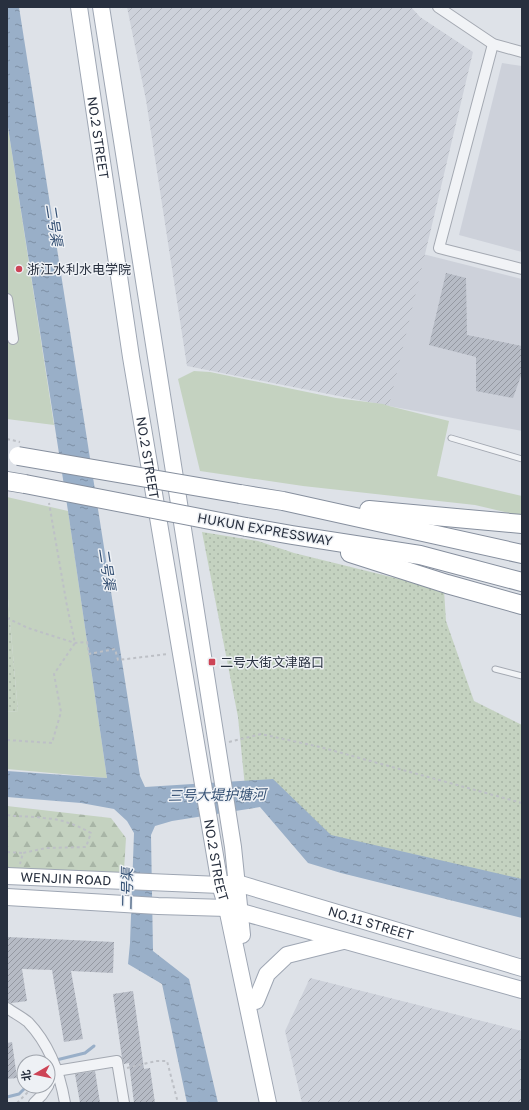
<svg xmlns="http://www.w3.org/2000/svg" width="529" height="1110" font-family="'Golos Text','Noto Sans SC',sans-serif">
<defs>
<pattern id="industrial-furrows" width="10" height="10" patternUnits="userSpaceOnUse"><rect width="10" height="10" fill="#cdd1da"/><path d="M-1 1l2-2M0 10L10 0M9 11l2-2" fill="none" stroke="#b0b4bc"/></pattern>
<pattern id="forest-firs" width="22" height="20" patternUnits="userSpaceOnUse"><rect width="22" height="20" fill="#c4d2c0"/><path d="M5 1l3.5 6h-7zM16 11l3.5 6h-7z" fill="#a8b5a6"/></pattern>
<pattern id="park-dots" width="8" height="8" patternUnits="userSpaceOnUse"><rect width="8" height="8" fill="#c4d2c0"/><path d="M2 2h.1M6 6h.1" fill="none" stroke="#a8b5a6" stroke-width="1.8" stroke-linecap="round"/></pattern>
<pattern id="water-ripples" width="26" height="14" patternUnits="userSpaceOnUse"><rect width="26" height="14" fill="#99afc8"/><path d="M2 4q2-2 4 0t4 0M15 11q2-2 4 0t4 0" fill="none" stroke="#7d8fa4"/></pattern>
<pattern id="building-hatch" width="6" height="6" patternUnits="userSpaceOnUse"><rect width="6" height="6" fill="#b6bbc5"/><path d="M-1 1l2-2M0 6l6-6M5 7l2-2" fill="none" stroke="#9498a1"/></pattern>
</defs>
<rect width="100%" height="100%" fill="#dee2e8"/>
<!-- built -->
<g fill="#cdd1da">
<polygon points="502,63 522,66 522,252 459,235"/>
<polygon points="419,253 522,279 522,431 389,406"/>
</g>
<!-- industrial -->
<g fill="url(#industrial-furrows)">
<polygon points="127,7 411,7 420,17 473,52 389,406 187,366 146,100"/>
<polygon points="310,978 522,1031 522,1103 302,1103 285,1031"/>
</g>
<!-- grass -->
<g fill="#c4d2c0">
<polygon points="7,121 54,425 7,419"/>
<polygon points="194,371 210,372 336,398 383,404 389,406 449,421 437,476 522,496 522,516 475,505 303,486 200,471 178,379"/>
<polygon points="7,497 68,511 107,778 7,769 7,711 18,712 7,587"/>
</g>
<!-- forest -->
<polygon fill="url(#forest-firs)" points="7,806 111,818 126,838 123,886 7,876"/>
<!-- park -->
<g fill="url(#park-dots)">
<polygon points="202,532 258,541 294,553 444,590 446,621 474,701 522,725 522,899 320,856 245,787 238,717"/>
<polygon points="7,587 18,712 7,711"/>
</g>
<!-- water -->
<polygon fill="url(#water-ripples)" points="7,7 19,7 140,776 145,787 273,779 331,835 522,879 522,918 341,873 308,863 260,807 172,821 155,826 151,835 153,951 189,979 218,1103 187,1103 162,984 128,964 130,943 134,833 127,821 114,809 81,803 7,797 7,771 107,778 68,511 7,121"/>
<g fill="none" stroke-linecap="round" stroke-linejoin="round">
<!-- stream -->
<g stroke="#99afc8" stroke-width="3">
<polyline points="48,1062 85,1053 94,1046"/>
<polyline points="7,1097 19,1094 27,1086"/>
</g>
</g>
<!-- building -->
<g fill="url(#building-hatch)">
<polygon points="446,273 466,278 467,335 522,346 522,373 513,398 476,391 476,357 429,345"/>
<polygon points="7,937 114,942 113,973 71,971 83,1039 64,1042 52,970 22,969 27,1001 12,1003 7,1002"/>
<polygon points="133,991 144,1069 150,1068 155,1103 134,1103 129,1063 124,1064 122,1058 113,994"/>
<polygon points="12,1042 17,1078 7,1079 7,1043"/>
<polygon points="95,1071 100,1103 80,1103 75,1074"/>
</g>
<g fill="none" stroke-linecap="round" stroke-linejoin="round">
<defs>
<g id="service">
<polyline points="451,438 522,459"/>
<polyline points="495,669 522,676"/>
</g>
<g id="minor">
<polyline points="438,7 493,44 522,52"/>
<polyline points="493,44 439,248 522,269"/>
<polyline points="7,299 13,339"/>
<path d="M7,1008c7,5 15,9 21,14 21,22 32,52 37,81"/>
<polyline points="48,1085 56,1071 117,1061 124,1103"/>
<polyline points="34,1103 42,1095 48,1086"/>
</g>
<g id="primary">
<path id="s1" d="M79,7l52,350 89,528 7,23 41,195"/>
<polyline points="101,7 233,847 242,935"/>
<path id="s2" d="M7,876l213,9 17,-2 285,85"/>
<polyline points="7,897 158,906 227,908 522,990"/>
<polyline points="256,1001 267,974 287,955 343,941"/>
</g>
<g id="motorway">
<polyline points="7,481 25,484"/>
<polyline points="240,494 283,501 522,554"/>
<polyline points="369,510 522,524"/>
<polyline points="246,527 292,535 420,555 522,582"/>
<polyline points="350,553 447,584 522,605"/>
</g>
</defs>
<!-- service casing -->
<use href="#service" stroke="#a4a9b2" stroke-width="7"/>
<!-- minor casing -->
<use href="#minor" stroke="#a4a9b2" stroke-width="12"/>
<!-- primary casing -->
<use href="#primary" stroke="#9ea6b3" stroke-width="18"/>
<!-- motorway casing -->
<use href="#motorway" stroke="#868f9e" stroke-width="20"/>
<!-- path -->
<g stroke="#bdc0c6" stroke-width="2" stroke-dasharray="3 3" stroke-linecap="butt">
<polyline points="7,439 20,442"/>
<polyline points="7,618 28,628 75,643 87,642 89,654 115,649 118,660 168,654"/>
<polyline points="7,740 52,743 61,712 54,674 75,643 67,606 49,503"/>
<polyline points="229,742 261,734 320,747 522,803"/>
<path d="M7,815c13,2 25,1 37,3 17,1 33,7 47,15l-5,14 -40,1 -23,5 -3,11"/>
<polyline points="7,852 23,853"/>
<polyline points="127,1068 156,1061 167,1061 178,1103"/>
<polyline points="17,1103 34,1086"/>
</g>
<!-- service -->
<use href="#service" stroke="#f1f3f6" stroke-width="5"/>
<!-- minor -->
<use href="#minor" stroke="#f1f3f6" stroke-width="10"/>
<!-- primary -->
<use href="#primary" stroke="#fff" stroke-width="16"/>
<!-- motorway -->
<use href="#motorway" stroke="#fff" stroke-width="18"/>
<defs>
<g id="motorway-bridge">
<polyline points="18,456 240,494"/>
<polyline points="25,484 246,527"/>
</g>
</defs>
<!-- motorway-bridge casing -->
<use href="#motorway-bridge" stroke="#868f9e" stroke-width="20" stroke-linecap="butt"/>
<!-- motorway-bridge -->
<use href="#motorway-bridge" stroke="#fff" stroke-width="18"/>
</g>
<!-- markers -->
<g fill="#cd4456" stroke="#eef1f5" stroke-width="1.5">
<circle cx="19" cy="269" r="4"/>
<rect x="208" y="658" width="8" height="8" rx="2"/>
</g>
<g text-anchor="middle" stroke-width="3" stroke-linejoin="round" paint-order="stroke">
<!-- street labels -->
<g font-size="13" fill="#28303f" stroke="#eef1f5">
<text dy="5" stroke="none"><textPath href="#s1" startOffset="132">NO.2 STREET</textPath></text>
<text dy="5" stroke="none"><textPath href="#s1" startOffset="456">NO.2 STREET</textPath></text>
<text transform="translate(265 529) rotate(10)" y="5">HUKUN EXPRESSWAY</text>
<text dy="5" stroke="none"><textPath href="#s1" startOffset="864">NO.2 STREET</textPath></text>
<text dy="5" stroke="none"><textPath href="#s2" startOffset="59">WENJIN ROAD</textPath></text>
<text dy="5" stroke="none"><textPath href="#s2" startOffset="370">NO.11 STREET</textPath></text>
</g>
<!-- poi labels -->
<g font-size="13" fill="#28303f" stroke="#eef1f5" text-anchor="start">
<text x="27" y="274">浙江水利水电学院</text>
<text x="220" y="667">二号大街文津路口</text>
</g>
<!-- water labels -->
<g font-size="14" font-style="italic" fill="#324e72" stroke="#eef1f5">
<text transform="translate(54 225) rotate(81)" y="5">二号渠</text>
<text transform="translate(107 569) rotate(81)" y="5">二号渠</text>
<text transform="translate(217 795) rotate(-1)" y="5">三号大堤护塘河</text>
<text transform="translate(127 889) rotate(-89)" y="5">二号渠</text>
</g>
</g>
<!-- border -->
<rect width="529" height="1110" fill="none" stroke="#28303f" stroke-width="16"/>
<!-- north arrow -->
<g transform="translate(36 1074) rotate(261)"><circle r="19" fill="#eef1f5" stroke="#9fa4ac"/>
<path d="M0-3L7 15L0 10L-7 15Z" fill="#cd4456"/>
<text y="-6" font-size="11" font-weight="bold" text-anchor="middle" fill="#28303f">北</text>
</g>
</svg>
